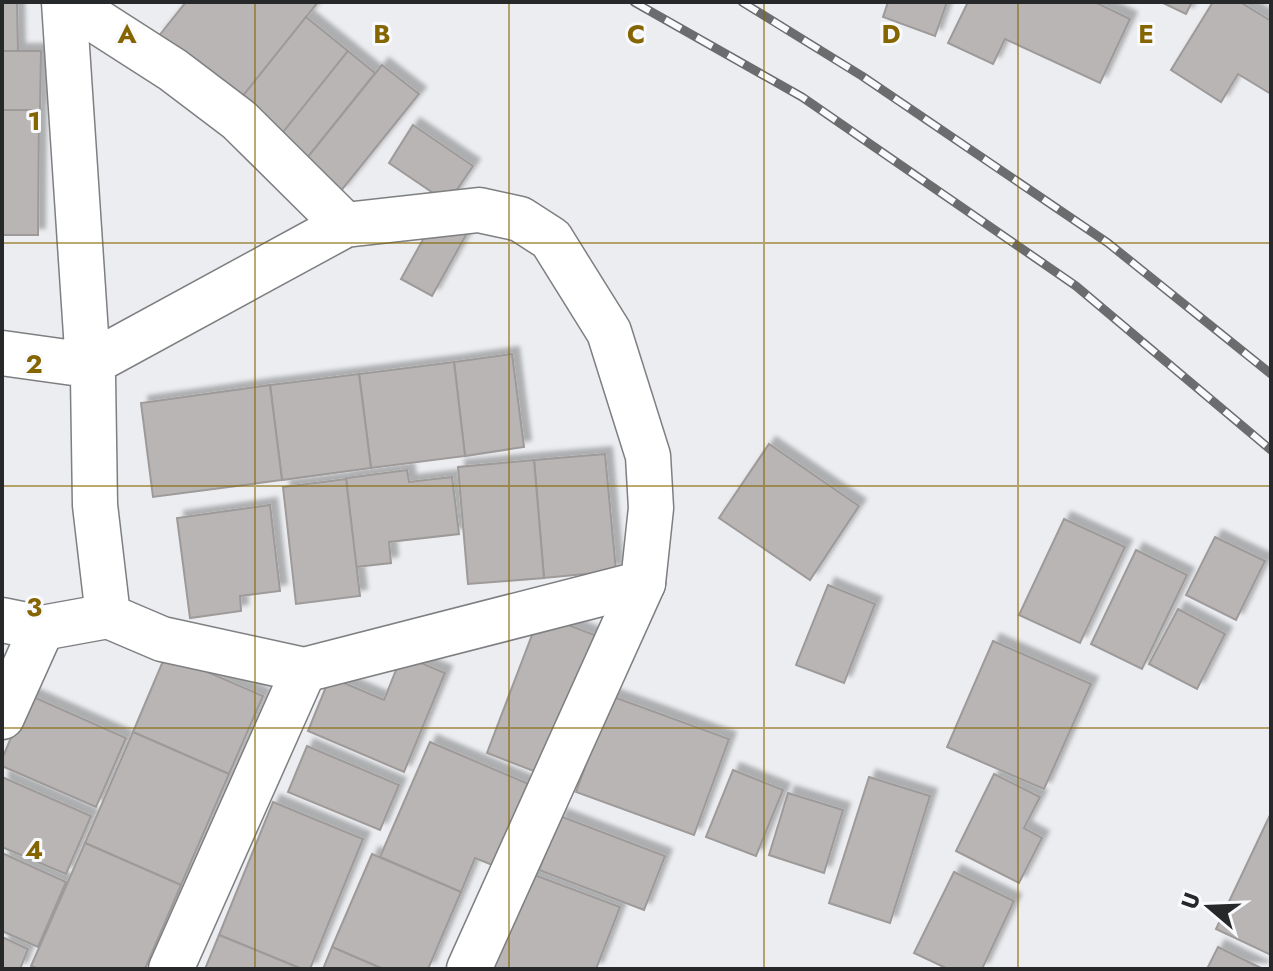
<svg xmlns="http://www.w3.org/2000/svg" width="1273" height="971" font-family="Jost,sans-serif">
<defs>
<filter id="shadow"><feDropShadow dx="7" dy="-7" stdDeviation="2" flood-color="#0004"/></filter>
</defs>
<rect width="100%" height="100%" fill="#ebedf0"/>
<!-- building -->
<g fill="#b9b5b4" stroke="#9e9a99" stroke-width="2" filter="url(#shadow)">
<polygon points="2,2 17,2 18,51 2,51"/>
<polygon points="186,2 318,2 239,101 158,37"/>
<polygon points="888,2 947,2 935,36 883,17"/>
<polygon points="968,2 1095,2 1130,19 1100,83 1005,39 993,64 948,43"/>
<polygon points="1161,2 1192,2 1186,14"/>
<polygon points="1213,2 1240,2 1271,21 1271,94 1238,74 1221,102 1171,70"/>
<polygon points="306,17 348,51 276,141 234,107"/>
<polygon points="2,51 41,51 40,110 2,110"/>
<polygon points="348,51 375,73 303,163 276,141"/>
<polygon points="382,65 419,94 340,192 303,163"/>
<polygon points="2,110 39,110 38,235 2,235"/>
<polygon points="413,125 473,166 448,203 389,163"/>
<polygon points="435,218 466,235 432,296 401,279"/>
<polygon points="512,354 524,447 465,456 454,362"/>
<polygon points="454,362 465,456 371,468 359,374"/>
<polygon points="359,374 371,468 282,480 270,385"/>
<polygon points="270,385 282,480 153,497 141,403"/>
<polygon points="769,444 859,506 810,580 719,518"/>
<polygon points="605,454 616,571 544,578 534,460"/>
<polygon points="534,460 544,578 468,584 458,467"/>
<polygon points="407,470 409,482 452,477 459,534 389,542 391,563 356,567 346,478"/>
<polygon points="346,479 360,596 296,604 283,487"/>
<polygon points="270,505 280,591 240,596 241,611 190,618 177,518"/>
<polygon points="1064,519 1125,547 1080,643 1019,615"/>
<polygon points="1215,537 1265,561 1236,620 1186,595"/>
<polygon points="1136,550 1187,575 1142,669 1091,644"/>
<polygon points="828,585 875,604 844,683 796,665"/>
<polygon points="1178,609 1225,634 1197,689 1149,664"/>
<polygon points="540,614 597,636 544,775 487,753"/>
<polygon points="993,641 1091,684 1044,789 947,747"/>
<polygon points="166,654 263,696 229,774 133,732"/>
<polygon points="402,655 445,673 404,772 308,731 330,677 384,700"/>
<polygon points="29,695 126,738 96,807 2,766 2,759"/>
<polygon points="611,696 729,739 694,835 576,792"/>
<polygon points="133,732 229,774 181,885 85,843"/>
<polygon points="430,742 531,785 495,866 475,858 461,892 380,857"/>
<polygon points="307,746 399,785 380,830 288,792"/>
<polygon points="733,770 783,790 756,856 706,837"/>
<polygon points="994,774 1040,797 1024,828 1042,838 1019,883 956,851"/>
<polygon points="2,777 91,816 66,874 2,847"/>
<polygon points="869,777 930,796 890,923 829,903"/>
<polygon points="788,793 843,810 824,873 769,855"/>
<polygon points="273,802 363,839 310,969 302,969 219,935"/>
<polygon points="1271,813 1271,955 1216,929"/>
<polygon points="560,816 665,856 644,910 539,870"/>
<polygon points="85,843 181,885 145,969 39,969 31,966"/>
<polygon points="2,853 66,882 38,947 2,931"/>
<polygon points="372,854 461,892 428,969 383,969 332,947"/>
<polygon points="524,871 620,907 596,969 493,969"/>
<polygon points="954,872 1014,901 982,969 948,969 914,953"/>
<polygon points="219,935 302,969 205,969"/>
<polygon points="2,937 28,949 20,969 2,969"/>
<polygon points="332,947 383,969 323,969"/>
<polygon points="1218,947 1263,969 1207,969"/>
</g>
<g fill="none" stroke-linecap="round" stroke-linejoin="round">
<defs>
<g id="street">
<polyline points="67,2 173,70 239,120 345,225"/>
<polyline points="2,353 88,365 345,225 479,210 520,219 551,239 609,332 648,456 651,508 643,583 304,670 162,639 108,616 95,505 93,377 88,365 64,2"/>
<polyline points="2,620 42,628 108,616"/>
<polyline points="2,717 42,628"/>
<polyline points="171,969 304,670"/>
<polyline points="469,969 643,583"/>
</g>
</defs>
<!-- street casing -->
<use href="#street" stroke="#7e7f81" stroke-width="47"/>
<!-- street -->
<use href="#street" stroke="#fff" stroke-width="44"/>
<defs>
<g id="rail">
<polyline points="634,2 802,97 1076,286 1271,450"/>
<polyline points="742,2 862,76 1108,243 1271,374"/>
</g>
</defs>
<!-- rail casing -->
<use href="#rail" stroke="#6a6c6d" stroke-width="9"/>
<!-- rail -->
<use href="#rail" stroke="#f9fafd" stroke-width="6" stroke-dasharray="18" stroke-linecap="butt"/>
</g>
<!-- grid -->
<path fill="none" stroke="#856500" stroke-width="2" stroke-opacity="0.55" d="M255,2v967M509,2v967M764,2v967M1018,2v967M2,243h1269M2,486h1269M2,728h1269"/>
<g font-size="26" text-anchor="middle" font-weight="bold" fill="#856500" stroke="#f9fafd" stroke-width="6" stroke-linejoin="round" paint-order="stroke">
<text x="127" y="43">A</text>
<text x="382" y="43">B</text>
<text x="636" y="43">C</text>
<text x="891" y="43">D</text>
<text x="1146" y="43">E</text>
<text x="34" y="130">1</text>
<text x="34" y="373">2</text>
<text x="34" y="616">3</text>
<text x="34" y="859">4</text>
</g>
<!-- border -->
<rect width="1273" height="971" fill="none" stroke="#272829" stroke-width="8"/>
<!-- north arrow -->
<g transform="translate(1209 907) rotate(289)" stroke="#f9fafd" stroke-width="6" paint-order="stroke">
<path d="M0-6L14 30L0 20L-14 30Z" fill="#272829"/>
<text y="-12" font-size="22" font-weight="bold" text-anchor="middle" fill="#272829">U</text>
</g>
</svg>
